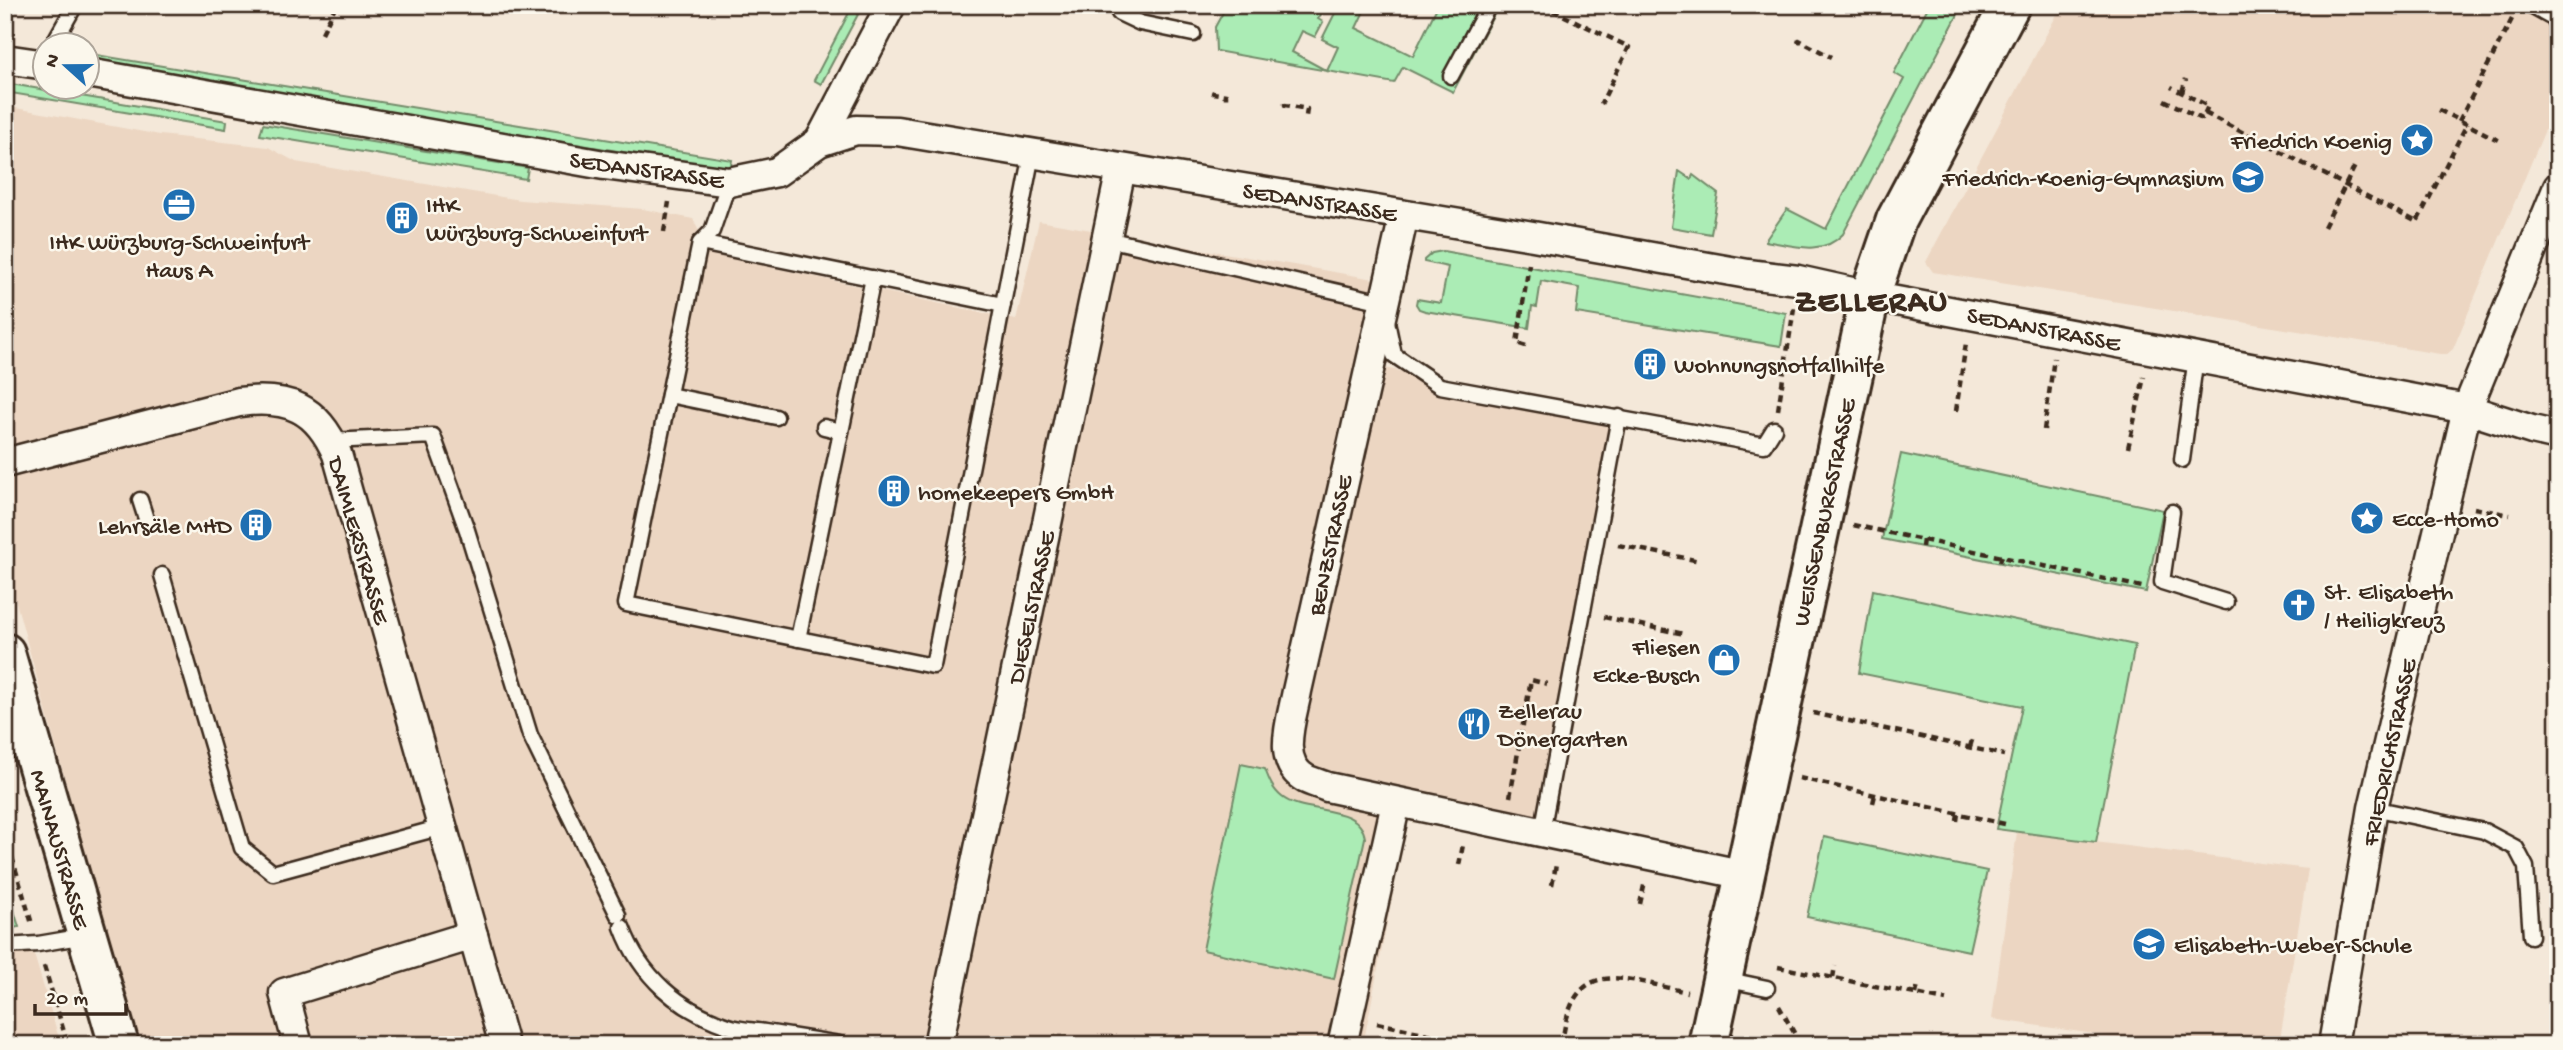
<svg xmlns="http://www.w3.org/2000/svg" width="2563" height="1050" font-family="'Gochi Hand',sans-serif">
<rect width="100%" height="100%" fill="#f4e8d9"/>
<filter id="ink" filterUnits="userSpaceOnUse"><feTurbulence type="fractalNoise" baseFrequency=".0143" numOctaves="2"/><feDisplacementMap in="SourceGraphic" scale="14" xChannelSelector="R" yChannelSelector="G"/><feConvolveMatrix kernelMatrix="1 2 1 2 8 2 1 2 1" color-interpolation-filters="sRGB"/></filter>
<g filter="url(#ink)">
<!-- built -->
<g fill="#ecd6c2">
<polygon points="2062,5 2558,5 2558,99 2453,349 2446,355 1933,272 1926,262"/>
<polygon points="5,106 160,135 268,147 296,162 520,200 643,209 693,219 710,254 1016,320 1039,221 1374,279 1356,363 1629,413 1552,824 1407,821 1363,1045 138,1045 5,562"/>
<polygon points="2017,832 2308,869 2279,1045 2169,1045 1992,1019"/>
<polygon points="33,951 61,1045 5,1045 5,953"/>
</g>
<!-- green -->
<g fill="#abecb5" stroke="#738b6a" stroke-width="2">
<polygon points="853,5 863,5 821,84 814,80"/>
<polygon points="1227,5 1326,5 1318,19 1323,22 1315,37 1302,31 1292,52 1327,71 1338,47 1322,39 1339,5 1367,5 1356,28 1413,56 1438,5 1499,5 1453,92 1403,67 1394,83 1216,51 1215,27"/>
<path d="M1929,5h34l-120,229c-21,23 -52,11 -78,7l22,-32 39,20 78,-150 -10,-6z"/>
<polygon points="90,54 732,160 730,170 102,64"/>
<polygon points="5,83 227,121 226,129 5,92"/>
<polygon points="263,124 528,168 526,179 260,135"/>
<polygon points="1679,171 1691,179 1693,175 1718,194 1711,234 1671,227"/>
<polygon points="1443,251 1786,313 1781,346 1576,313 1579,288 1541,281 1537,307 1532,306 1529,328 1425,311 1419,309 1416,304 1417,299 1441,303 1448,267 1424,262 1424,260 1432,253"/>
<polygon points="1901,454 2163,510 2146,592 1882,539"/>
<polygon points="1873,590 2135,645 2096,842 1996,829 2022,706 1859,673"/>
<path d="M1241,764l24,5c4,11 8,21 17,28 22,18 78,6 83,41l-31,141 -131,-29z"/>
<polygon points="1824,837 1987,871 1969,951 1807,917"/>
<polygon points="5,881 19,927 5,929"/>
</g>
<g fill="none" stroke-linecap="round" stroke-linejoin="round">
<defs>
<g id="lane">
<polyline points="2529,5 2558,21"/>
<polyline points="1119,13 1140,23 1193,34"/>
<polyline points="52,46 75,5"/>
<polyline points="1451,76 1489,5"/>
<polyline points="729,182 712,231 700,243 626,604 933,666 1032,154"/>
<polyline points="1107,239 1383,302 1394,355 1440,386 1764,445 1774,429"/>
<polyline points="700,243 1003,305"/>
<polyline points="669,395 776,417"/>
<polyline points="824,427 841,431"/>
<polyline points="331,441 433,436 467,530 530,735 618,915"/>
<polyline points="2182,460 2196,357"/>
<polyline points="140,500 147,522"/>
<polyline points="2172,512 2162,582 2226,602"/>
<polyline points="162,575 242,848 273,873 442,827"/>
<polyline points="798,639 873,278"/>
<polyline points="2373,808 2484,831 2516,848 2526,867 2531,936"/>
<polyline points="1542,832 1619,417"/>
<path d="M622,927c18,49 57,83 106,99 12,4 25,4 37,6 25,4 49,8 74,12"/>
<polyline points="5,946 38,944 85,936"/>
<polyline points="1724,979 1767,988"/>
</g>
<g id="street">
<polyline points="5,59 46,65"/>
<polyline points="88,73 604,165 729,182 777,172 819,142 856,130 897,131 1533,236 1748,274 1798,280 1870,296 2467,409 2532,430 2558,436"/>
<polyline points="819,142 891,5"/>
<path d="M1404,215l-107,476c-5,28 -22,71 9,88 6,3 14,5 21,8l418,88"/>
<path d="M5,463l234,-61c49,-6 78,5 98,52l167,591"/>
<polyline points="298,1045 284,993 473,935"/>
<polyline points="938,1045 1121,169"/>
<polyline points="1342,1045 1396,803"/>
<polyline points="2333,1045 2373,808 2467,409 2558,187"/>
</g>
<g id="secondary">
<polyline points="5,653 119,1045"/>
<polyline points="1708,1045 1870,296 1896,220 2010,5"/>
</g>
</defs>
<!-- lane casing -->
<use href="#lane" stroke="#3b2a1e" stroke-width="19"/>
<!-- street casing -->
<use href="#street" stroke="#3b2a1e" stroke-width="33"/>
<!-- secondary casing -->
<use href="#secondary" stroke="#3b2a1e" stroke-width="44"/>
<!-- path -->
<g stroke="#3b2a1e" stroke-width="4.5" stroke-dasharray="7 5" stroke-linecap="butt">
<polyline points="1542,5 1629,47 1601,104"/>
<polyline points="322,33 336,5"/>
<polyline points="1798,43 1799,40 1831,57"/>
<polyline points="1214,91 1213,93 1226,95 1226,103"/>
<polyline points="2182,92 2186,79"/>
<polyline points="2164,100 2202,119 2208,106 2171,87"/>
<polyline points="1285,103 1285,105 1307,109 1306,116"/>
<polyline points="2439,110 2500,141"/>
<polyline points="2205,113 2417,222 2467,124"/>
<polyline points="2459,121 2512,19"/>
<polyline points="2324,227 2355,166"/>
<polyline points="664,232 669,202"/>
<polyline points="1526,346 1517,343 1529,264"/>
<polyline points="1778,410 1794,308"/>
<polyline points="1956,411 1966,343"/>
<polyline points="2044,430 2054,358"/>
<polyline points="2128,448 2144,377"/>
<polyline points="2474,508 2510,515"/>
<polyline points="1853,525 2142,587"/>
<polyline points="1618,545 1700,561"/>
<polyline points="1922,547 1923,539"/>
<polyline points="2000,562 2002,556"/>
<polyline points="1604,617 1684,634"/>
<polyline points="1813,713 2004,755"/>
<polyline points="1970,747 1972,740"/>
<polyline points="1799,778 2005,824"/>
<polyline points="1510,797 1531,680 1547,684"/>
<polyline points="1873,803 1875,795"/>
<polyline points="1957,821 1958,813"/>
<polyline points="5,834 32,924"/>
<polyline points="1459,865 1463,845"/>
<polyline points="1552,885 1556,865"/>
<polyline points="1640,904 1645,881"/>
<polyline points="44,966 68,1045"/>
<polyline points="1778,967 1946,1000"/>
<polyline points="1833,978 1835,966"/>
<polyline points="1916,994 1918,984"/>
<polyline points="1779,1006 1801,1045"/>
<polyline points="1377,1023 1479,1045"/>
<path d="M1562,1045c10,-91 58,-67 125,-53"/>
</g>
<!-- lane -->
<use href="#lane" stroke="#fbf7ec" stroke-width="14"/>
<!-- street -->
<use href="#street" stroke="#fbf7ec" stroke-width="28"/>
<!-- secondary -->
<use href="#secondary" stroke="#fbf7ec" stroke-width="38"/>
</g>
</g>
<!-- icons -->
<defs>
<symbol id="sight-disc" viewBox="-11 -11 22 22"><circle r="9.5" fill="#1f6fb2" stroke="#fbf7ec"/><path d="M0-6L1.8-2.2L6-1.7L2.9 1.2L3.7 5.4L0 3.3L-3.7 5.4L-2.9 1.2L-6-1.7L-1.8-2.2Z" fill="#fff"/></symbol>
<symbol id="school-disc" viewBox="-11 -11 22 22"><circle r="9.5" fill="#1f6fb2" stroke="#fbf7ec"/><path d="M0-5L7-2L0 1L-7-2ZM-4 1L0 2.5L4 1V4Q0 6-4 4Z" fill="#fff"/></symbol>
<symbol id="office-disc" viewBox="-11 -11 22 22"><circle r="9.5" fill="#1f6fb2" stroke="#fbf7ec"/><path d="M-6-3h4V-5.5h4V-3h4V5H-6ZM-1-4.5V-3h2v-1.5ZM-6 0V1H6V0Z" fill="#fff"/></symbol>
<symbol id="building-disc" viewBox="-11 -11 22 22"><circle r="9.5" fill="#1f6fb2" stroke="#fbf7ec"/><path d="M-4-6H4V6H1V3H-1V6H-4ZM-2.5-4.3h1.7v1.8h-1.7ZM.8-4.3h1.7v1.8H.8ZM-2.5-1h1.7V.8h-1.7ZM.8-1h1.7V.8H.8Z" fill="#fff"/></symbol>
<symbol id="church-disc" viewBox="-11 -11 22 22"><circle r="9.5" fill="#1f6fb2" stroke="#fbf7ec"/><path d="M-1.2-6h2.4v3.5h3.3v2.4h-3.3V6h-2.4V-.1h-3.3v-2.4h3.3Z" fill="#fff"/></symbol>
<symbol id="shop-disc" viewBox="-11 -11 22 22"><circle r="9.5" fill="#1f6fb2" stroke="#fbf7ec"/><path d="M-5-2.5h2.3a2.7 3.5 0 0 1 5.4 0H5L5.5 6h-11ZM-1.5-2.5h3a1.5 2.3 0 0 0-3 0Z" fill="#fff"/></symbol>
<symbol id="restaurant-disc" viewBox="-11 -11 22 22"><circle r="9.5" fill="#1f6fb2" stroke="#fbf7ec"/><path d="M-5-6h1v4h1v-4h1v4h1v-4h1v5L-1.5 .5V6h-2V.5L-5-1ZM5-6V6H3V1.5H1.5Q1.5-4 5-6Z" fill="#fff"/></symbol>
</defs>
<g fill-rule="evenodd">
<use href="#sight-disc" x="2398" y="121" width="38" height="38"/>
<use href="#school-disc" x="2229" y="158" width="38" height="38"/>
<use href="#office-disc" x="160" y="186" width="38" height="38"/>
<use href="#building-disc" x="383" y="199" width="38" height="38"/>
<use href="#building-disc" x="1631" y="345" width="38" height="38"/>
<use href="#building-disc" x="875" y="472" width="38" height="38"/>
<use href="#sight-disc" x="2348" y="499" width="38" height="38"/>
<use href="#building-disc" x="237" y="506" width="38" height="38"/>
<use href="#church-disc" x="2280" y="586" width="38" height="38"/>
<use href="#shop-disc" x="1705" y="641" width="38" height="38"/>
<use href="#restaurant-disc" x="1455" y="705" width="38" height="38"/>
<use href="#school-disc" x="2130" y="925" width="38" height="38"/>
</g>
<g text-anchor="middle" stroke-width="5" stroke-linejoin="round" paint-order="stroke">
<!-- poi labels -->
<g font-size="24" fill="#3b2a1e" stroke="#fbf7ec" text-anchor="start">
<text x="2392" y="148" text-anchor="end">Friedrich Koenig</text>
<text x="2224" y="185" text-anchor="end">Friedrich-Koenig-Gymnasium</text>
<text x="426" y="212">IHK<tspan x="426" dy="28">Würzburg-Schweinfurt</tspan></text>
<text x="179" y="249" text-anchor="middle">IHK Würzburg-Schweinfurt<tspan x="179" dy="28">Haus A</tspan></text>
<text x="1674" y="372">Wohnungsnotfallhilfe</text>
<text x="918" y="499">homekeepers GmbH</text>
<text x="2392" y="526">Ecce-Homo</text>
<text x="232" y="533" text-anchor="end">Lehrsäle MHD</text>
<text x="2324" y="599">St. Elisabeth<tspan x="2324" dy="28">/ Heiligkreuz</tspan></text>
<text x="1700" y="654" text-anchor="end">Fliesen<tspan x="1700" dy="28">Ecke-Busch</tspan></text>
<text x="1498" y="718">Zellerau<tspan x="1498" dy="28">Dönergarten</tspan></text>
<text x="2174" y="952">Elisabeth-Weber-Schule</text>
</g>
<!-- street labels -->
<g font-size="24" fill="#3b2a1e" stroke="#fbf7ec">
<text transform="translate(647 169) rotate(8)" y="8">SEDANSTRASSE</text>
<text transform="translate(1320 201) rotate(9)" y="8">SEDANSTRASSE</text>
<text transform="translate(2044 328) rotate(11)" y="8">SEDANSTRASSE</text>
<text transform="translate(1823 512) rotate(-78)" y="8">WEISSENBURGSTRASSE</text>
<text transform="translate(360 540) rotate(74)" y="8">DAIMLERSTRASSE</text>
<text transform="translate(1329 545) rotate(-78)" y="8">BENZSTRASSE</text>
<text transform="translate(1030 607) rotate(-78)" y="8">DIESELSTRASSE</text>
<text transform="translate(2388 752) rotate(-78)" y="8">FRIEDRICHSTRASSE</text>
<text transform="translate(61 849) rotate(74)" y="8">MAINAUSTRASSE</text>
</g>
<!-- district labels -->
<g font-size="32" font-weight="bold" letter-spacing="2" fill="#3b2a1e" stroke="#fbf7ec">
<text x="1872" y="310">ZELLERAU</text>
</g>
</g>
<!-- margin -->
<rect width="2563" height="1050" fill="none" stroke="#fbf7ec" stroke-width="28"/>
<rect x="14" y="14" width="2535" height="1022" fill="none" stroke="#3b2a1e" stroke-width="2.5" filter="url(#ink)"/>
<!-- north arrow -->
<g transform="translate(66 66) rotate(291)"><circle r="33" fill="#fbf7ec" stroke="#aea59a" stroke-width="2"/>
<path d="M0-5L12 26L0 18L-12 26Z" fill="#1f6fb2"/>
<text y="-10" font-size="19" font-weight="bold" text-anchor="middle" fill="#3b2a1e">N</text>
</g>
<!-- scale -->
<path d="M35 1004v10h91v-10" fill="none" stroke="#3b2a1e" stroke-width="3.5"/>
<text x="46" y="1004" font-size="21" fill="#3b2a1e" stroke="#fbf7ec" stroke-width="5" paint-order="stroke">20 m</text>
</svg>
